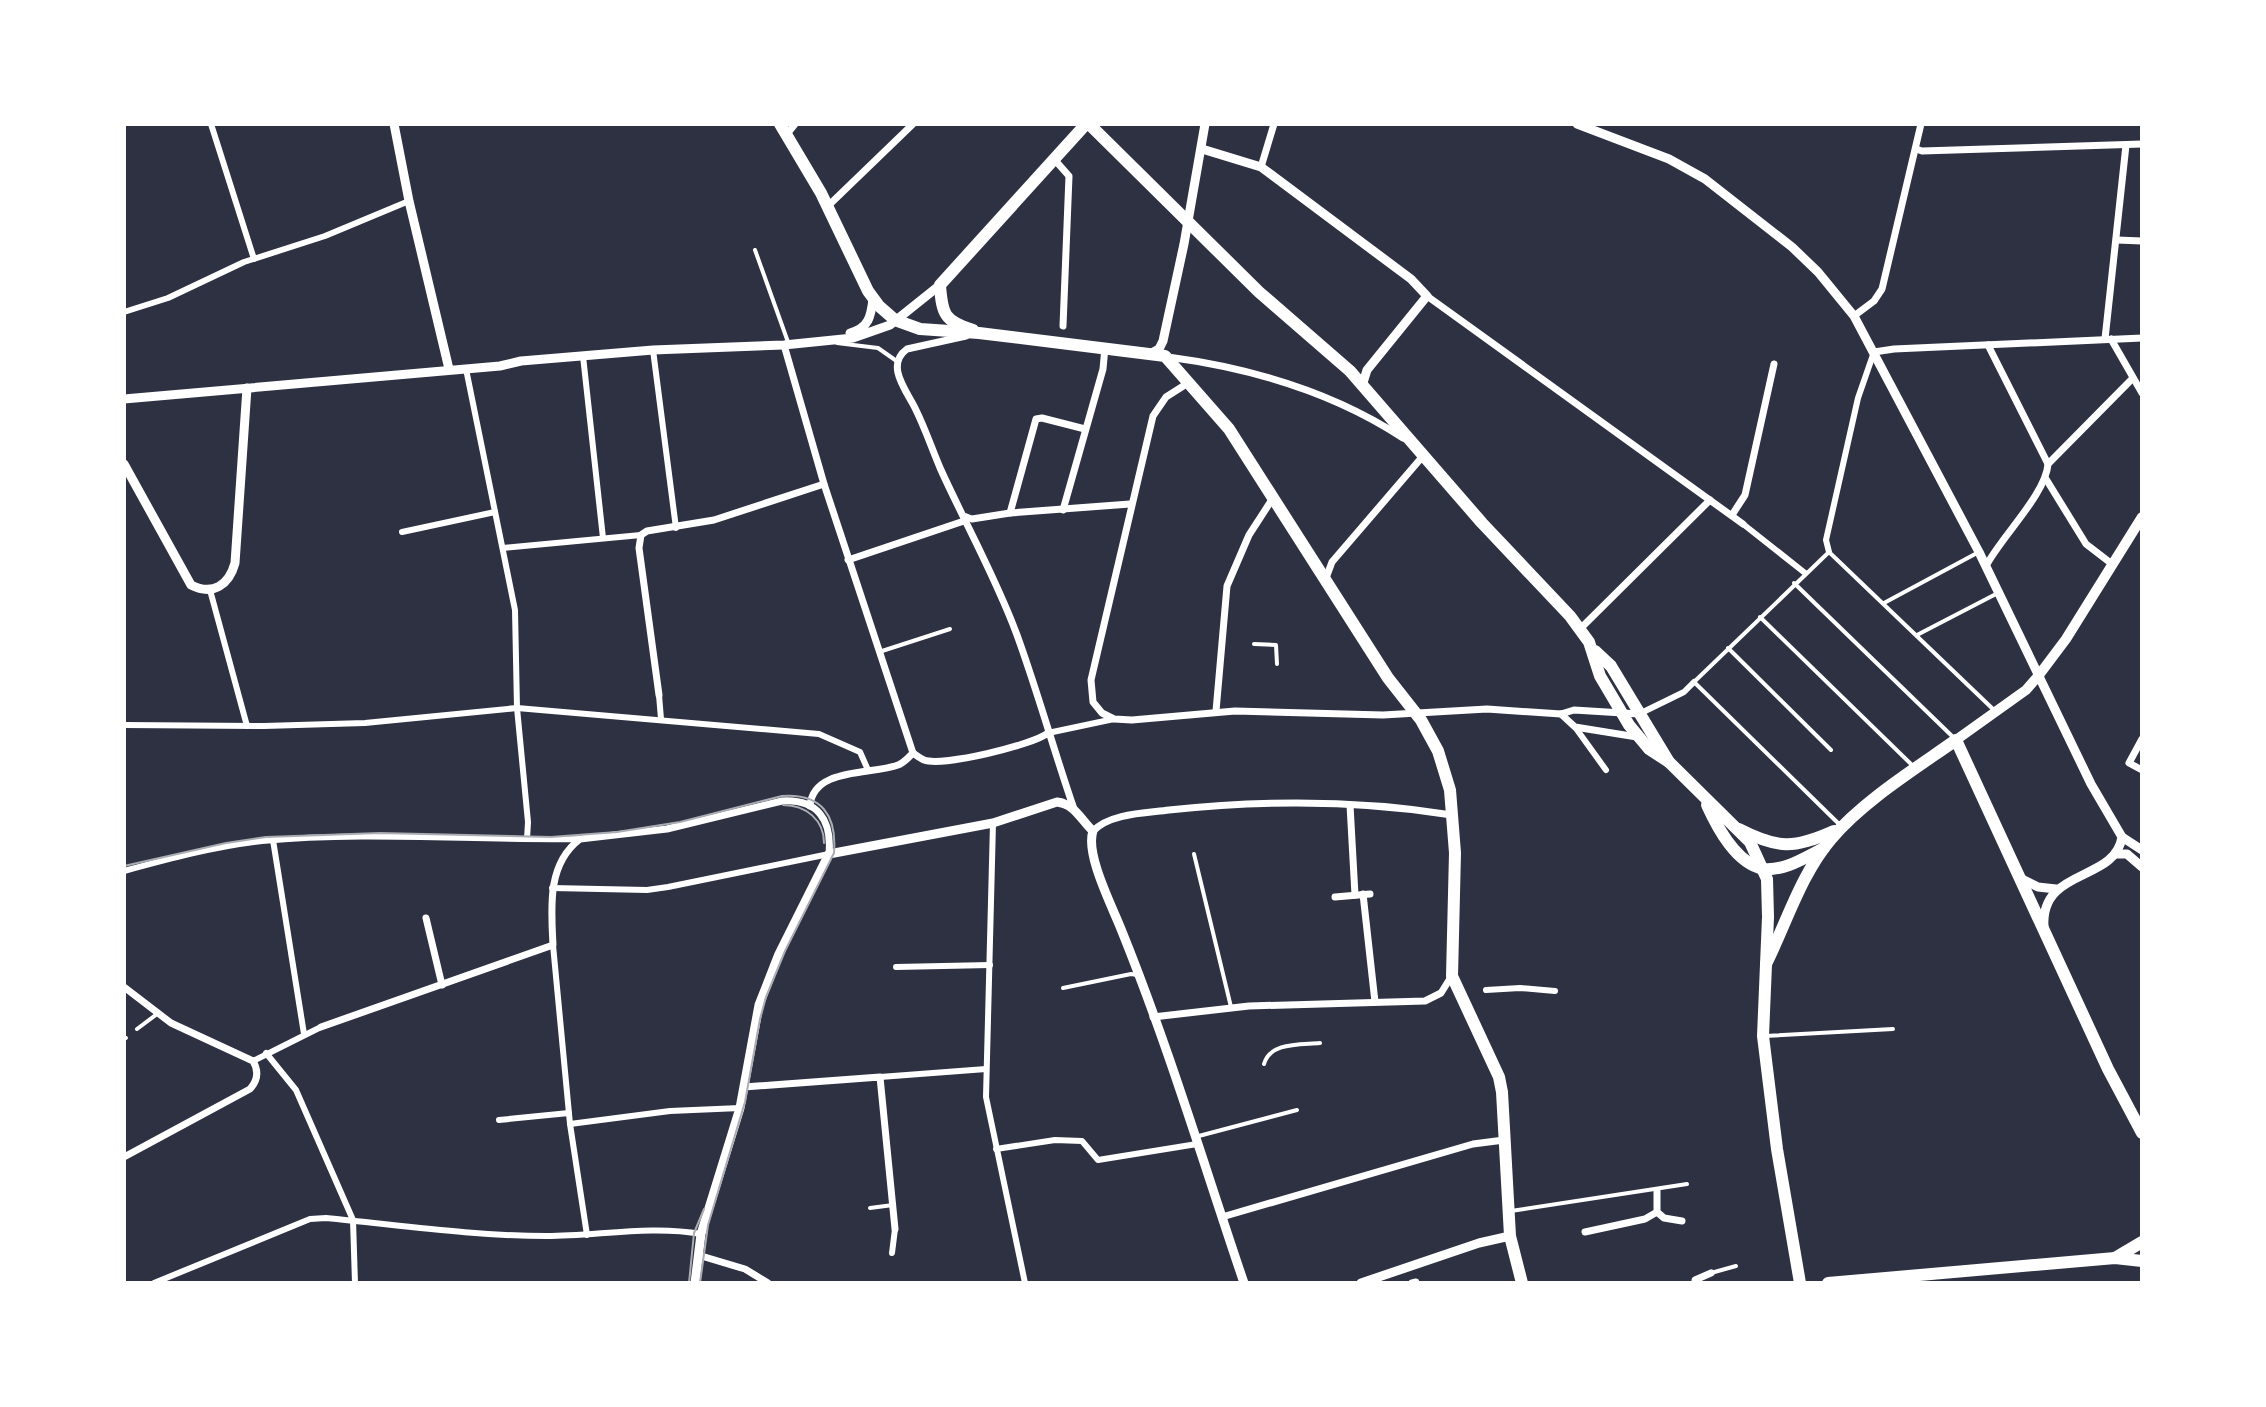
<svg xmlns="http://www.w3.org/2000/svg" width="2266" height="1407" font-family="'Titillium Web',sans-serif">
<rect width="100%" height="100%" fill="#2d3142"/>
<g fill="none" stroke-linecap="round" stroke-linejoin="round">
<!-- service -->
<g stroke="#fff" stroke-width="4">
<polyline points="755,250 788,342"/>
<polyline points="837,343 878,348 898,362"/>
<polyline points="1794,583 1953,737"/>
<polyline points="1884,603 1977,553"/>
<polyline points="1760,617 1913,766"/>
<polyline points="1917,635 1996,594"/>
<polyline points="1254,644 1276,645 1277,664"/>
<polyline points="1728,648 1831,750"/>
<polyline points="879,652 950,629"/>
<polyline points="1841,826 1694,682 1829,552 1995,711"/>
<polyline points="1194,854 1231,1007"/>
<polyline points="1063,988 1131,974 1137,975"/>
<polyline points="137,1029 157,1014"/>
<polyline points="1764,1036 1893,1029"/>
<polyline points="124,1039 126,1038"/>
<path d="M1264,1064c6,-22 36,-19 56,-21"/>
<polyline points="1195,1137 1297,1110"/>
<polyline points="870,1208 893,1205"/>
<polyline points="1511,1211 1687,1184"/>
<polyline points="1711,1273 1736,1266"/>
</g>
<!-- pedestrian -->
<g stroke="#fff" stroke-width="6">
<polyline points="211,124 254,259"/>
<polyline points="124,312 168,298 244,262 325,236 409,201"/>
<polyline points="653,350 676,528"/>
<polyline points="583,356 603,538"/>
<polyline points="466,369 515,610 517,708 528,822 527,839"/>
<polyline points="1743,524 1805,573"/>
<polyline points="402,532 495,512"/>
<polyline points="503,548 641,535"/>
<polyline points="1829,552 1826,540 1858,398 1874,352"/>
<polyline points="210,590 247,726"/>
<polyline points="659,695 661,719"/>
<polyline points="1639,714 1684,692 1694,682"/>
<polyline points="124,725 264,726 365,723 517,708 819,734 860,752 868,770"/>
<polyline points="1575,727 1606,770"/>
<polyline points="1048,733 1114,719"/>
<polyline points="993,823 986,1097 1025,1283"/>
<polyline points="273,840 304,1034"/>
<path d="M124,871c44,-12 92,-25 138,-30 106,-10 212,0 318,-2"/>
<polyline points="552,888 647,890 668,887 829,854"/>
<polyline points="553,945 570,1124 587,1235"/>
<polyline points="896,967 990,965"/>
<polyline points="1486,990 1520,988 1555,991"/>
<polyline points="266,1053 296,1090 353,1220 355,1283"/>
<polyline points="253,1061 321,1027"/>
<polyline points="880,1077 986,1069"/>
<polyline points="499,1120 569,1113"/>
<polyline points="570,1124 670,1111 740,1108"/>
<polyline points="996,1149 1055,1140 1082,1141 1098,1160 1197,1144"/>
<polyline points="892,1253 895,1229"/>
<path d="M154,1283l156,-64 16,-1c73,7 147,18 221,18 50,0 104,-11 154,-2"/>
</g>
<!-- minor -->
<g stroke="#fff" stroke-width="7">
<polyline points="787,134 795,124"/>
<polyline points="1916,149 1922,151 2142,144"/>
<polyline points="1054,159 1069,176 1063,326"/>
<polyline points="1261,167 1274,124"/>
<polyline points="828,206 913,124"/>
<polyline points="2117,240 2142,241"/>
<polyline points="1427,296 1743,524"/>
<polyline points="1854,316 1874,301 1882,289 1921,124"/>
<path d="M966,336l-59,13c-22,16 -1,41 8,59 10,20 17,41 26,62 25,55 55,108 76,165 21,58 37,116 57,174"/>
<polyline points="2105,339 2126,145"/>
<polyline points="2111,339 2142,393"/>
<polyline points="784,345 824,484 913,753"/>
<polyline points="1988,345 2048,464"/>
<polyline points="1874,352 1894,349 2142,338"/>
<path d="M1168,357c83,11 165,35 235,81"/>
<polyline points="1188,383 1166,397 1153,416 1091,680 1093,702 1102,713 1114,719 1132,720 1235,711 1383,715 1487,709 1561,714 1574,710 1639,714"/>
<polyline points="2046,479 2086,544 2112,564"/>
<polyline points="1063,510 1103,369 1105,347"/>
<polyline points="1010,513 1036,419 1042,418 1085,429"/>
<polyline points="1732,515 1745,495 1774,364"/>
<polyline points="966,517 972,519 1010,513 1130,504"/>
<polyline points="848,560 964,521 966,517"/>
<path d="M1986,566c15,-29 60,-72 62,-102l84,-85"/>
<polyline points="1326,578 1332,562 1423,456"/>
<polyline points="1580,629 1710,500"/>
<polyline points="659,695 639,548 641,535 647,531 714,520 824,484"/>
<polyline points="1216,711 1227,586 1249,535 1273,498"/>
<polyline points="1561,714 1575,727 1637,737"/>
<polyline points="2142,739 2129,763 2142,770"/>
<path d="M913,753c3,2 7,5 11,7 18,7 109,-15 124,-27"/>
<polyline points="1350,805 1355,895"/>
<path d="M810,806c3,-39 62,-31 88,-41 6,-2 11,-8 15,-12"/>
<path d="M1093,831c17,-18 54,-18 76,-21 94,-10 190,-10 283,5"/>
<polyline points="1363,894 1375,1002"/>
<polyline points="1335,897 1370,894"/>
<polyline points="426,918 442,985"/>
<path d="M124,987l47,36 82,38c6,10 5,19 -3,28l-126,68"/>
<polyline points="1153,1017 1249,1006 1425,1001 1441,993 1451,977"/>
<path d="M321,1027l232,-82c-2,-38 -6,-81 27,-106l87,-10 115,-28c36,-2 50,19 47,53"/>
<polyline points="744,1087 880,1077 895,1229"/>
<polyline points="1657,1212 1664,1218 1682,1221"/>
<polyline points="1222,1217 1473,1144 1504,1140"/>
<polyline points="1585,1232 1645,1219 1657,1212 1657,1191"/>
<polyline points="698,1255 745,1269 768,1283"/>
<polyline points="1412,1283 1416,1282"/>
<polyline points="1695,1283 1695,1280 1711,1273"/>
</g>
<!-- tertiary -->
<g stroke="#fff" stroke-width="9">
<polyline points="394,124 409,201 449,369"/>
<polyline points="1577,124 1669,159 1705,179 1792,247 1818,272 1854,316 1979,552 2091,784 2122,837 2142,850"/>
<polyline points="1202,149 1261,167 1411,279 1427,296 1367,370 1362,386"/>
<path d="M850,333c19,-5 21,-17 23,-34"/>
<polyline points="1150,354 1159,349 1163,341 1184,244 1205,124"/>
<polyline points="124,399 500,366 521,361 653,350 784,345 853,338 890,325 940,285"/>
<path d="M124,464l67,121c22,11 38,0 44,-22l12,-175"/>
<polyline points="2115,854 2127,854 2142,867"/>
<polyline points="2022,879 2038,887 2056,889"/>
<path d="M2044,927c-4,-60 71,-44 78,-90"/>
<path d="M695,1283l6,-49 39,-126 19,-103 20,-51 50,-100 164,-31 64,-21c18,2 24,18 36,29 -8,23 19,75 28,98 47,116 83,236 123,354"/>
<polyline points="1361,1283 1479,1243 1510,1236"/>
</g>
<!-- secondary -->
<polyline stroke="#fff" stroke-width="10" points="1956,740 2026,690 2039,675 2066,639 2142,517"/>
<!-- primary -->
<g stroke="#fff" stroke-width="12">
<path d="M973,330c-29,-9 -31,-16 -33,-45l146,-161"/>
<path d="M1739,829c39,20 55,20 95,2"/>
<path d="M1763,869c22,2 41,-11 61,-21"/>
<path d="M1766,964c20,-40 35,-90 65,-125 32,-38 84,-70 125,-99l152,329 34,64"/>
<polyline points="2115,1258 2142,1242"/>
<polyline points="1828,1283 2115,1258 2142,1261"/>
</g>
<!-- trunk -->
<g stroke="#fff" stroke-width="12">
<polyline points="780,124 821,193 868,291 879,306 895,320 920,329 979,333 1165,356 1229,429 1388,678 1421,720 1438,751 1450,790 1455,853 1452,976 1499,1077 1502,1092 1510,1236 1522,1283"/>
<polyline points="1089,124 1259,292 1350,371 1482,523 1570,616 1589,642 1600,676 1629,725 1649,749 1669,762"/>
<polyline points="1595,651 1611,666 1669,762 1750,842 1767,879 1768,917 1763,1036 1777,1149 1800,1283"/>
<path d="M1707,805c11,24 29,58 56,64"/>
</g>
<!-- tram -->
<g stroke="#abadb3" stroke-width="2">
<path d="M783,805c23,0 41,15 41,38"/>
<path d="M124,866l102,-23 40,-6 114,-4 171,4 66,-5 63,-10 102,-26c40,-3 55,20 52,57l-49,98 -19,46 -6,22 -15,83 -37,123 -8,58"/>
<polyline points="689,1283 694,1233 704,1209"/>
</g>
</g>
<!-- border -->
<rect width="2266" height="1407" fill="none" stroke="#ffffff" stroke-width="252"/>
</svg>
